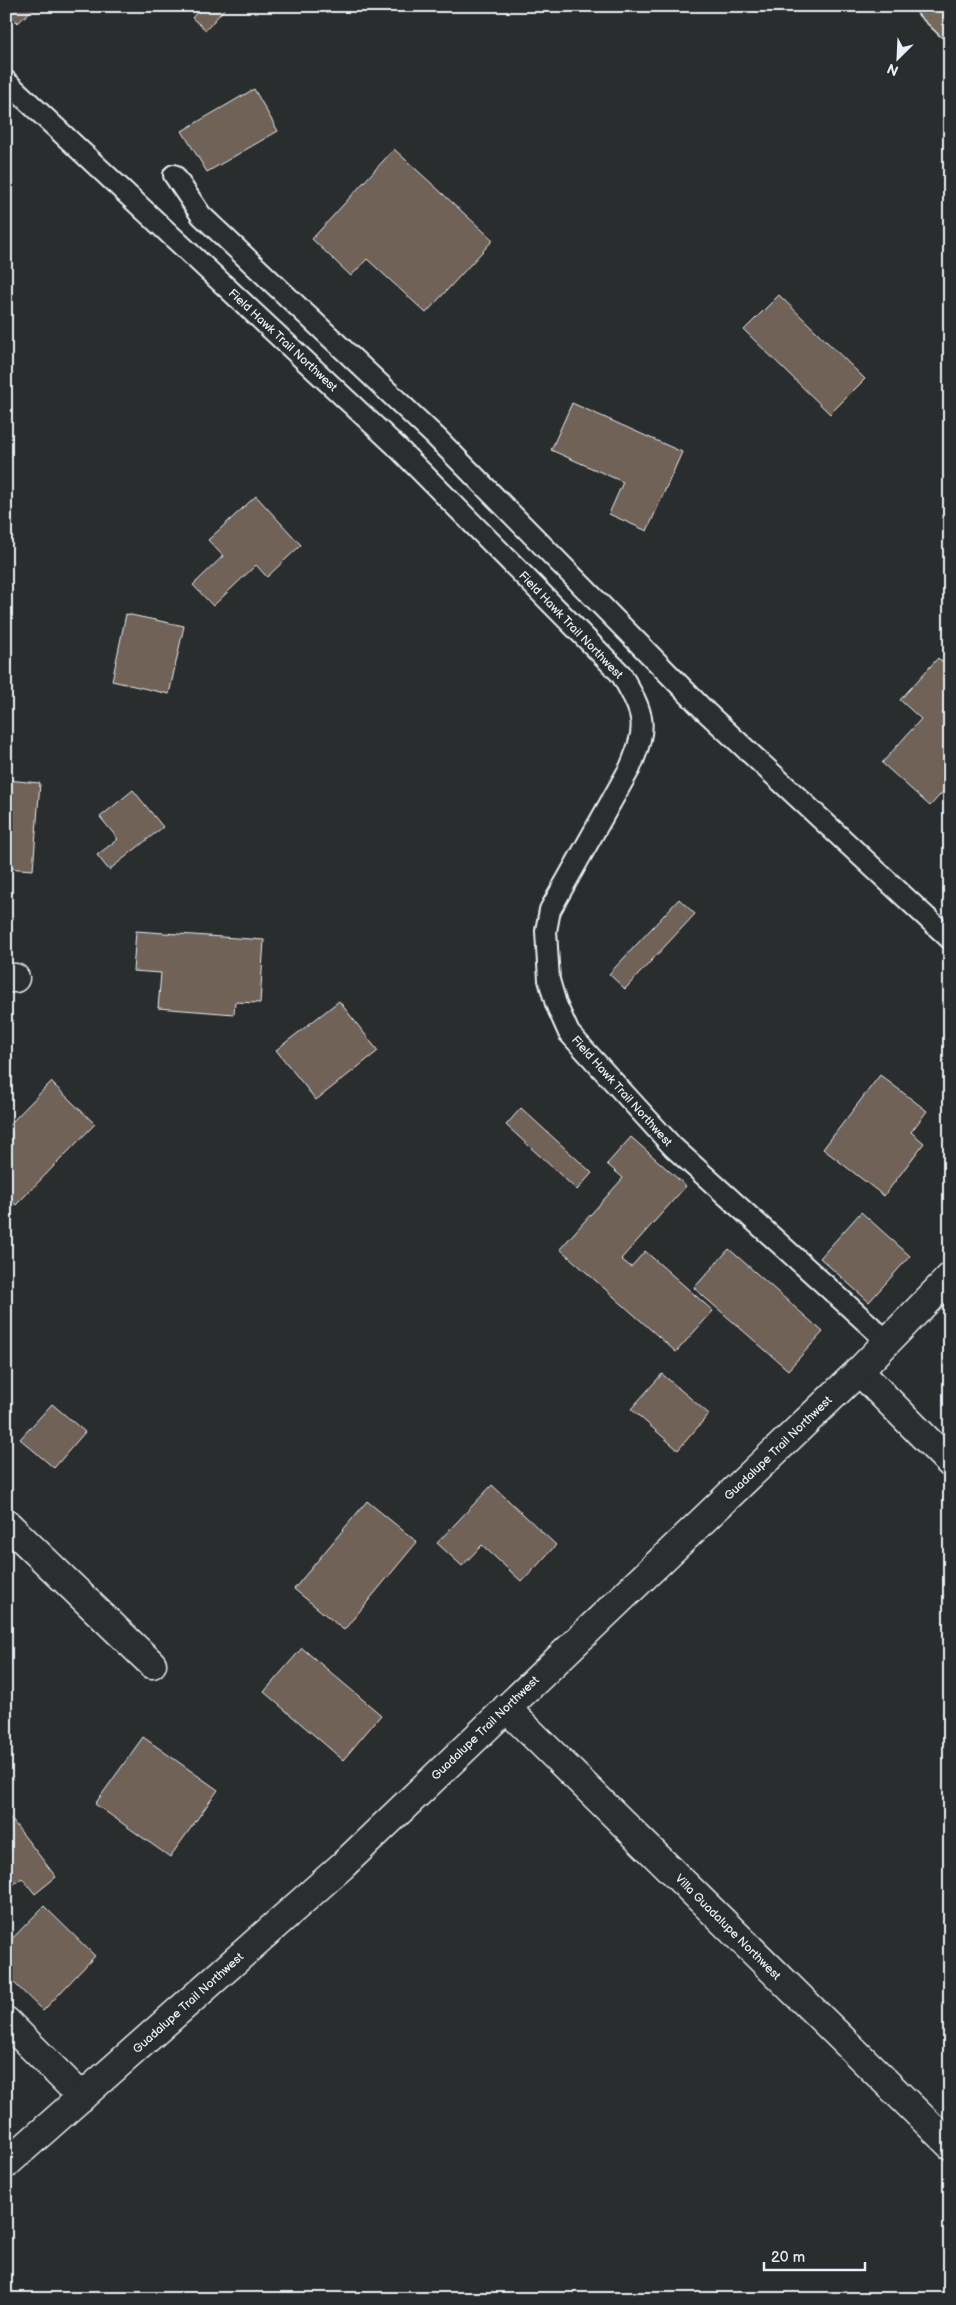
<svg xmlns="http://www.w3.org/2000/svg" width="956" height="2305" font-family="'Balsamiq Sans',sans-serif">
<rect width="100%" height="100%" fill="#2a2d2e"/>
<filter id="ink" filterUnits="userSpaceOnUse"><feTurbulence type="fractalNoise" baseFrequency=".02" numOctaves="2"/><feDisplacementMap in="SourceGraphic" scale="10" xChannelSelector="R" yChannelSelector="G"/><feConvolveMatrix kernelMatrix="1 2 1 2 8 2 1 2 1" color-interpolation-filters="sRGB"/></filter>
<g filter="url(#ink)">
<!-- building -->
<g fill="#706257" stroke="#e8f1f8">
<polygon points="6,6 36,6 18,23 6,11"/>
<polygon points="202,6 227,6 206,30 192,18"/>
<polygon points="254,89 278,131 207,172 182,131"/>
<polygon points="394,149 493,240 426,313 367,259 351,276 312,239"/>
<polygon points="779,295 865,379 830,414 744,330"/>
<polygon points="572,403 682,452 647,531 609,514 623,482 551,450"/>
<polygon points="256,496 301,545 267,577 256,565 213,606 193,585 223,556 208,540"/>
<polygon points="126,614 184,626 169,694 112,681"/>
<polygon points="938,658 950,668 950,742 948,744 950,746 950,784 930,806 882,763 921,719 900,700"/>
<polygon points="6,780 40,783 33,870 6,868"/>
<polygon points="133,790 163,827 109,870 97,855 118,839 100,817"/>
<polygon points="679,899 695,914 625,989 609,974"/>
<polygon points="136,931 264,940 260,1003 235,1002 234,1014 158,1008 161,973 133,971"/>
<polygon points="339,1001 378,1051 316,1100 276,1050"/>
<polygon points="880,1075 927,1111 911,1132 924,1143 884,1196 823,1149"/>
<polygon points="51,1082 95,1124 16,1205 6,1196 6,1128"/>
<polygon points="521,1108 592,1173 577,1190 506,1125"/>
<polygon points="631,1137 686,1186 621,1259 631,1267 645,1251 713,1311 676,1352 560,1249 623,1178 607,1164"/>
<polygon points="861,1212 910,1256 869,1302 820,1258"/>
<polygon points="729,1249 823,1332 788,1370 694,1288"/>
<polygon points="662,1374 709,1414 678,1450 631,1409"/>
<polygon points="52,1404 85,1432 54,1468 20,1439"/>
<polygon points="492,1485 556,1545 522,1582 482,1545 462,1566 437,1543"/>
<polygon points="367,1501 417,1542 344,1630 294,1589"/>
<polygon points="302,1648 381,1715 343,1760 264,1692"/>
<polygon points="143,1737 218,1790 170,1857 95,1804"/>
<polygon points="8,1815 56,1877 35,1894 22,1878 6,1890"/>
<polygon points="44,1906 95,1956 43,2011 6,1975 6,1945"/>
</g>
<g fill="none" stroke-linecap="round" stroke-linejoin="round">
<defs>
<g id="service">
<path d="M6,81l389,364 226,229c23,41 28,49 9,94l-80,142 -4,21 3,49 7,24 13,29 104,114 214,194"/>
<polyline points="174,175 201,215 436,437 706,712 950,939"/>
</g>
<g id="minor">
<polyline points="6,978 15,978"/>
<polyline points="859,1371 950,1463"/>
<polyline points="6,1523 152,1664"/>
<polyline points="506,1708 950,2145"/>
<polyline points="6,2021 82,2097"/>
<polyline points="6,2164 342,1866 859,1371 950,1277"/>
</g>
<polyline id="primary" points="930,6 950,25"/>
</defs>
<!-- service casing -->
<use href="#service" stroke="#e8f1f8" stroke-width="24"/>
<!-- minor casing -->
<use href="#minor" stroke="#e8f1f8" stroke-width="31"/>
<!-- primary casing -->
<use href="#primary" stroke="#e8f1f8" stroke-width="31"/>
<!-- service -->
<use href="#service" stroke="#2a2d2e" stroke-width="20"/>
<!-- minor -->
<use href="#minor" stroke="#2a2d2e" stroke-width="28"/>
<!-- primary -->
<use href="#primary" stroke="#746a5a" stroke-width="28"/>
</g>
</g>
<g text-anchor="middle" stroke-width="4.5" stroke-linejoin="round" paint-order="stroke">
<!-- street labels -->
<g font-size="12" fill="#e8f1f8" stroke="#2a2d2e">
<text transform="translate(283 340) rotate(43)" y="4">Field Hawk Trail Northwest</text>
<text transform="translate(571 625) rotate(46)" y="4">Field Hawk Trail Northwest</text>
<text transform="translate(622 1091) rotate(48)" y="4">Field Hawk Trail Northwest</text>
<text transform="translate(778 1448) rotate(-44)" y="4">Guadalupe Trail Northwest</text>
<text transform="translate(485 1728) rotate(-44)" y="4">Guadalupe Trail Northwest</text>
<text transform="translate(728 1927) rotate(45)" y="4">Villa Guadalupe Northwest</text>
<text transform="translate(188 2003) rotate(-42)" y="4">Guadalupe Trail Northwest</text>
</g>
</g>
<!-- margin -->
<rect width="956" height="2305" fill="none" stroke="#2a2d2e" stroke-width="25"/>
<rect x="12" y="12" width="931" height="2280" fill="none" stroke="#e8f1f8" stroke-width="2" filter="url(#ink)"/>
<!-- north arrow -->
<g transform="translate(898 58) rotate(204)" stroke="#2a2d2e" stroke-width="4" paint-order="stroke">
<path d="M0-4L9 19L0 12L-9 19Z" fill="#e8f1f8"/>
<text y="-8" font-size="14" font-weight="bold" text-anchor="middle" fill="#e8f1f8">N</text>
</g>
<!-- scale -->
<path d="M764 2262v8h101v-8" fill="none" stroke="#e8f1f8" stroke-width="2.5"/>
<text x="771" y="2262" font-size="15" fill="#e8f1f8" stroke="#2a2d2e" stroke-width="4" paint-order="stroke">20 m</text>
</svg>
